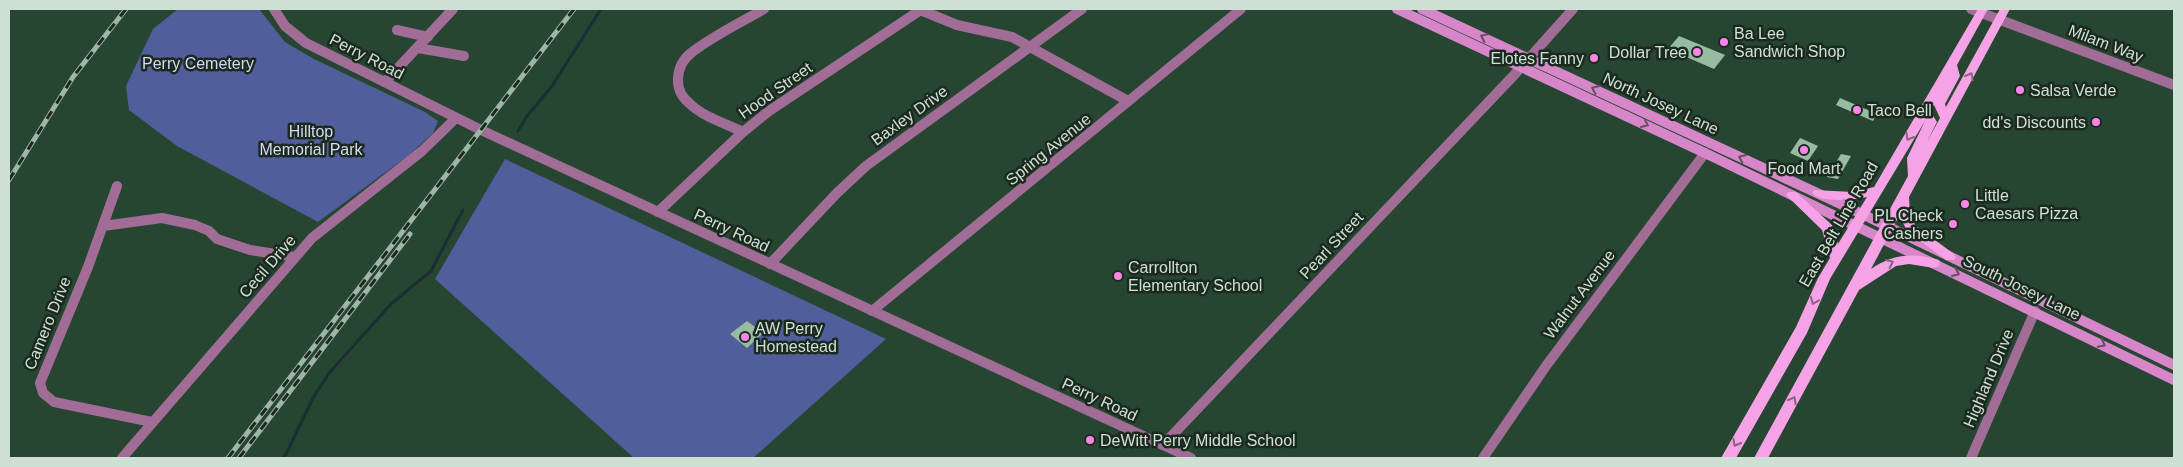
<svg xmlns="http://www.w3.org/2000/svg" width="2183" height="467" font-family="Arial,sans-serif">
<rect width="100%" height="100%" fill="#264631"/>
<!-- green -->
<g fill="#515e9c">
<polygon points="178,9 259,9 285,42 314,59 425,112 438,121 433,133 409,155 318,222 177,146 129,110 126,86 153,29"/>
<polygon points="505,159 886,339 753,458 634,458 435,279"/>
</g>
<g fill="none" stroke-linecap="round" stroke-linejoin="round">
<!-- stream -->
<g stroke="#1b2e33" stroke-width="3">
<polyline points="518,131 527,116 552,86 601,9"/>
<polyline points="284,458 314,396 330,372 391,304 431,271 463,210"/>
</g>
</g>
<!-- building -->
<g fill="#98bca2">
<polygon points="1679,36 1725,55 1714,69 1668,49"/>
<polygon points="1840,98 1877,114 1873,121 1836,105"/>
<polygon points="1800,138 1818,146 1808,161 1790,153"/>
<polygon points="1841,154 1851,156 1838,179 1827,177"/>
<polygon points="747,321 763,333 747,348 730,334"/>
</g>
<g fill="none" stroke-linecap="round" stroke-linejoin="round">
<!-- minor -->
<g stroke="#a16d97" stroke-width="10">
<polyline points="918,9 957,25 1012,37 1128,101"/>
<polyline points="1971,9 2174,85"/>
<polyline points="397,30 428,37"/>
<polyline points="418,48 464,56"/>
<polyline points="385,82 453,9"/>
<path d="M743,132c-18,-9 -40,-15 -54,-29 -16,-13 -14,-37 2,-50 22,-17 49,-30 73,-44"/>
<polyline points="117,186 88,267 40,383 43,393 54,402 152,422"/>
<polyline points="658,212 743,132 769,111 922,9"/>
<polyline points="103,226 162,218 195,225 209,231 217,239 250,250 295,257"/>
<polyline points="770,264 837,193 866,166 1082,9"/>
<polyline points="872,311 1241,9"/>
<polyline points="1163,445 1516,73 1573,9"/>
<polyline points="122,458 312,238 422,151 456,118"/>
<polyline points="1483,458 1546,366 1705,153"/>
<polyline points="1971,458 2035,311"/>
</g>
<!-- tertiary -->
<polyline stroke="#a16d97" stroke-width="10" points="274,9 285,26 306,43 481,130 1191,458"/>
<!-- secondary -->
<g stroke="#d786c9" stroke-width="10">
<polyline points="1397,9 1705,153 2174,380"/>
<polyline points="1422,9 1862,214 2174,365"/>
</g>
<!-- primary -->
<path fill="#f6a2e7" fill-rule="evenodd" d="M1978,9h10l-31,56 3,11 -15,28 1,3 54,-98h10l-101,188 1,18 6,11 38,28 2,3 -2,3h-8l-38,-28 -9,-16 -28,53c21,-15 43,-17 68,-9l1,3 -1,3 -5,2 -25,-4 -13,2 -37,24 -91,168h-14l154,-282 -1,-18 18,-37 -95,158 -23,54 -71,125h-15l75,-131 22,-49 12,-20 -8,-28 -36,-35 2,-3h8l36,33 6,19 29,-47c-11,3 -48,6 -55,-4l2,-3 39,2 21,-5zM1934,105l6,13 -13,24 10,-20 -7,-11z"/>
<defs>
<g id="rail">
<polyline points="9,180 73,77 126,9"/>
<polyline points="228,458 574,9"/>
<polyline points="239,458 410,234"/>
</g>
</defs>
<!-- rail casing -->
<use href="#rail" stroke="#9fb5a5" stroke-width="5"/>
<!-- rail -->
<use href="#rail" stroke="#1b291f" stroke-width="3" stroke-dasharray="9" stroke-linecap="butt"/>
</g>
<!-- one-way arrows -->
<defs><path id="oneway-chevron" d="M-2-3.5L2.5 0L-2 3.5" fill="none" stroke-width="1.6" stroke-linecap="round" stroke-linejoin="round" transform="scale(1.25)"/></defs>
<g stroke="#664e63">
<use href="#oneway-chevron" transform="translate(1484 37) rotate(-155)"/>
<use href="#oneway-chevron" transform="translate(1595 89) rotate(-155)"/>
<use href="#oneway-chevron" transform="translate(1645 124) rotate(25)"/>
<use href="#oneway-chevron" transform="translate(1742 158) rotate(-155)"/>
<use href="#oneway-chevron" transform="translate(1956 273) rotate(24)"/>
<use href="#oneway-chevron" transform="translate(2102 344) rotate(27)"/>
</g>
<g stroke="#886683">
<use href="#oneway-chevron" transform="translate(1970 76) rotate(-61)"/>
<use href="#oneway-chevron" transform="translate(1909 137) rotate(120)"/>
<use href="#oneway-chevron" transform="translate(1890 263) rotate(-25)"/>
<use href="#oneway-chevron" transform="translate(1814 301) rotate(113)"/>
<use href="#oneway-chevron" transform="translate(1793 400) rotate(-61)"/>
<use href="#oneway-chevron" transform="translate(1736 443) rotate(120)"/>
</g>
<!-- markers -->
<g fill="#fa87e7" stroke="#1b291f" stroke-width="2">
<circle cx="1724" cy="42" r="5"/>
<circle cx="1697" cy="52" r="5"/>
<circle cx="1594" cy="58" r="5"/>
<circle cx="2020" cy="90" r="5"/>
<circle cx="1857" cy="110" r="5"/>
<circle cx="2096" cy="122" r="5"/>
<circle cx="1804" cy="150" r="5"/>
<circle cx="1965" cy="204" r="5"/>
<circle cx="1953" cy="224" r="5"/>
<circle cx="1118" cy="276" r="5"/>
<circle cx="745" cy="337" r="5"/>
<circle cx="1090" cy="440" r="5"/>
</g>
<g text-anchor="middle" stroke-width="5" stroke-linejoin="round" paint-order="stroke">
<!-- poi labels -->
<g font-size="16" fill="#cee0d3" stroke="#1b291f" text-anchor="start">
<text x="1734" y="39">Ba Lee<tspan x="1734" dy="18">Sandwich Shop</tspan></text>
<text x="1687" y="58" text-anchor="end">Dollar Tree</text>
<text x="1584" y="64" text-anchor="end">Elotes Fanny</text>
<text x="2030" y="96">Salsa Verde</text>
<text x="1867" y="116">Taco Bell</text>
<text x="2086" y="128" text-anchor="end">dd's Discounts</text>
<text x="1804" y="174" text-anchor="middle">Food Mart</text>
<text x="1975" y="201">Little<tspan x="1975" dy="18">Caesars Pizza</tspan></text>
<text x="1943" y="221" text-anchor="end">PL Check<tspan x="1943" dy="18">Cashers</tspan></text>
<text x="1128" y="273">Carrollton<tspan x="1128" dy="18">Elementary School</tspan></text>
<text x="755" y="334">AW Perry<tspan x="755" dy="18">Homestead</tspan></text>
<text x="1100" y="446">DeWitt Perry Middle School</text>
</g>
<!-- street labels -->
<g font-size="16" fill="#cee0d3" stroke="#1b291f">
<text transform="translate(2106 43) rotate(21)" y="6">Milam Way</text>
<text transform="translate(367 56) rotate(27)" y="6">Perry Road</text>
<text transform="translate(775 90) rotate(-35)" y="6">Hood Street</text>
<text transform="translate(1661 103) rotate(25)" y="6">North Josey Lane</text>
<text transform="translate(909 115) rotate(-36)" y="6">Baxley Drive</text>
<text transform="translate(1048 149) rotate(-39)" y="6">Spring Avenue</text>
<text transform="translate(1838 224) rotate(-60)" y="6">East Belt Line Road</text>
<text transform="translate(732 230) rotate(25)" y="6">Perry Road</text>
<text transform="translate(1331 245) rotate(-47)" y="6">Pearl Street</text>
<text transform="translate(267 266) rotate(-49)" y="6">Cecil Drive</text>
<text transform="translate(2022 287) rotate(26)" y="6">South Josey Lane</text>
<text transform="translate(1579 294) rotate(-53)" y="6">Walnut Avenue</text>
<text transform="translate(47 323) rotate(-68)" y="6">Camero Drive</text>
<text transform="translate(1988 378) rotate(-67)" y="6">Highland Drive</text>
<text transform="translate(1100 399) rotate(25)" y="6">Perry Road</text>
</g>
<!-- park labels -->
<g font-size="16" fill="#d4daf1" stroke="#1b291f">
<text x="198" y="69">Perry Cemetery</text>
<text x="311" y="137">Hilltop<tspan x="311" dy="18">Memorial Park</tspan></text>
</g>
</g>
<!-- border -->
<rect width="2183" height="467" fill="none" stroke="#cee0d3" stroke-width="20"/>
</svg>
